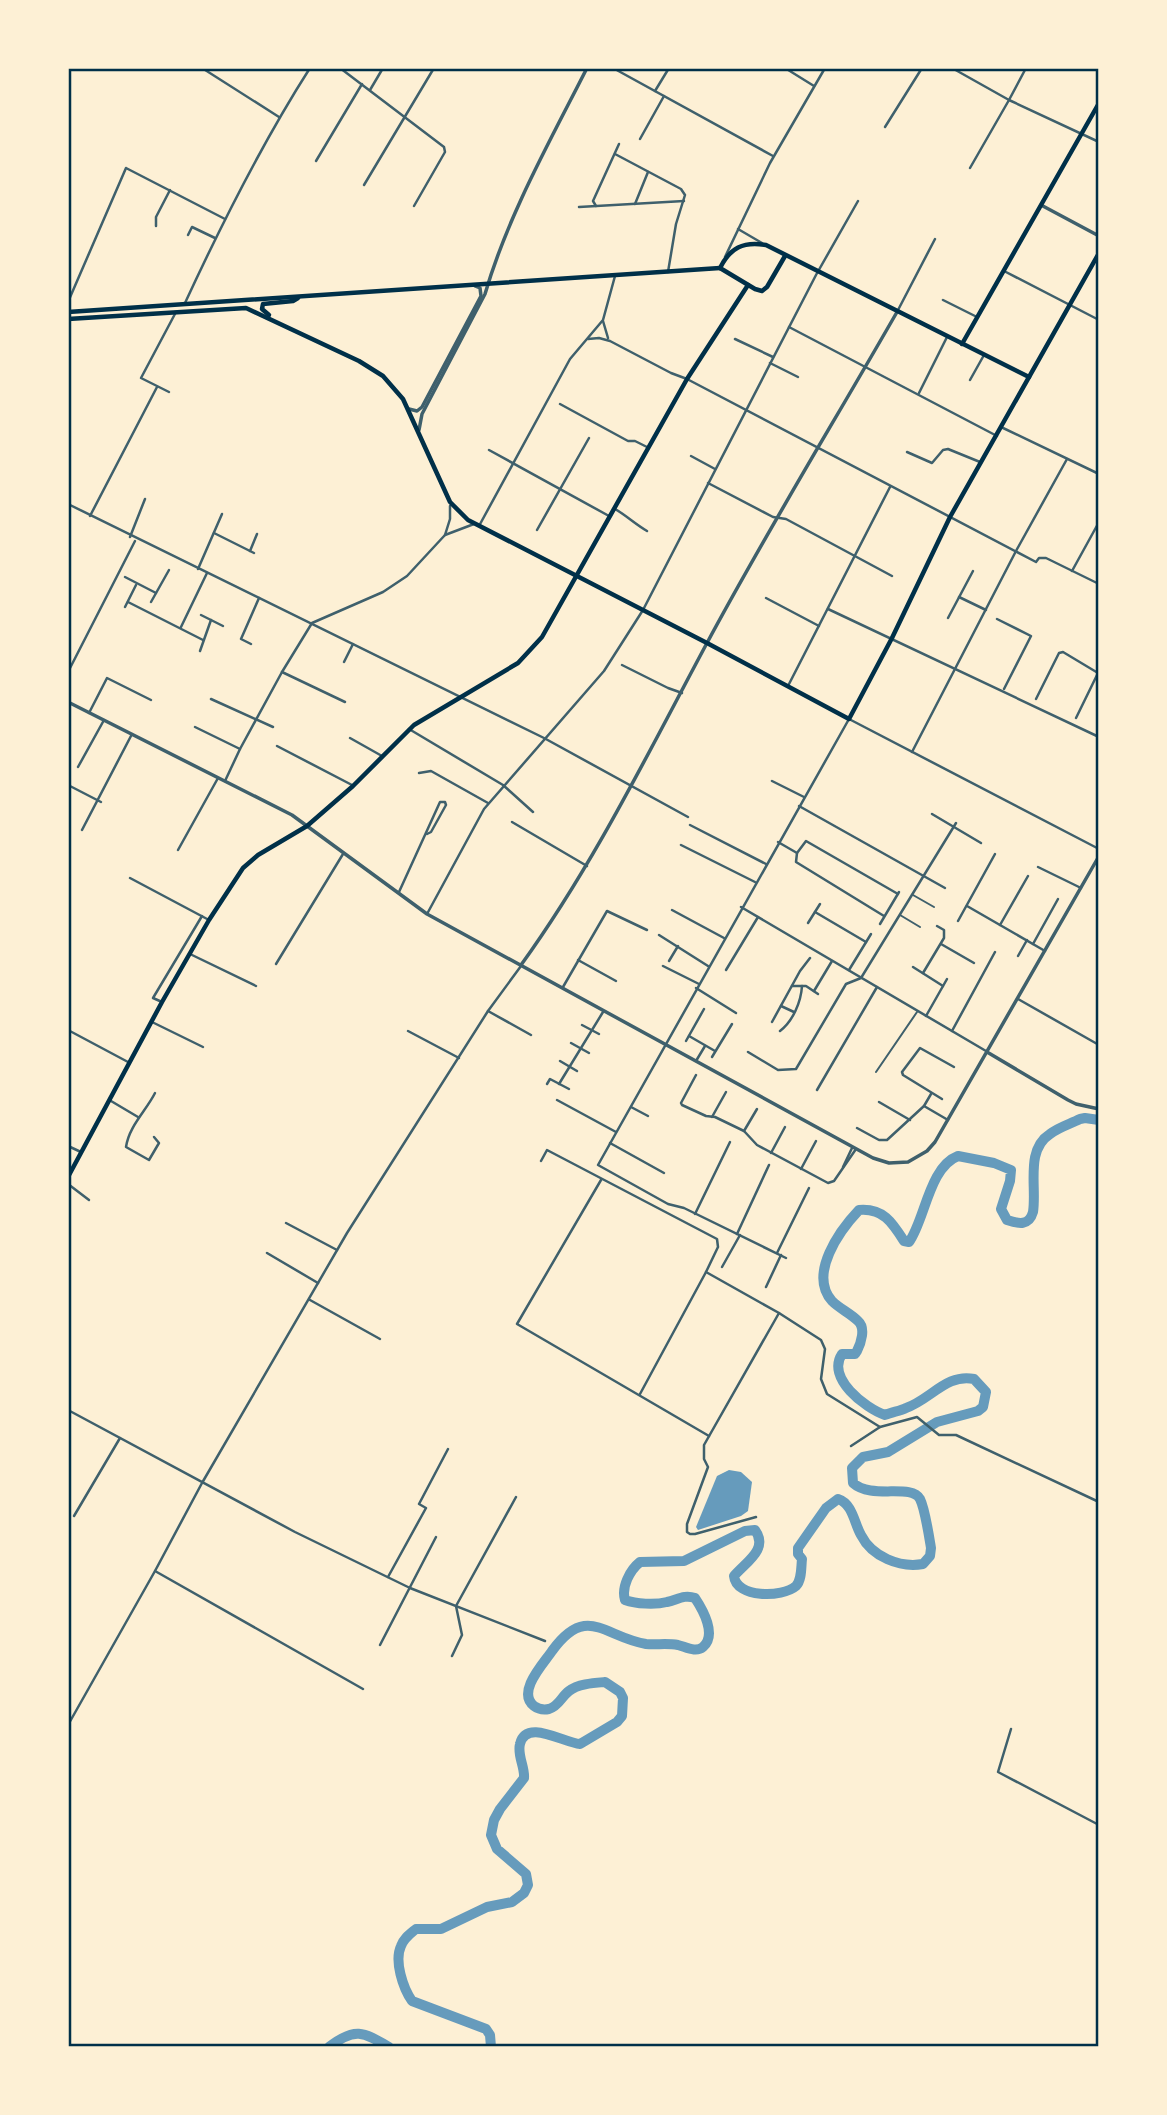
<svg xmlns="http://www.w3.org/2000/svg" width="1167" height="2115" font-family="Ubuntu,sans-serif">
<rect width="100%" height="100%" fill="#fdf0d5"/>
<!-- water -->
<polygon fill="#669bbc" points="729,1470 741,1472 752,1482 748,1511 741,1516 698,1530 696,1527 717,1476"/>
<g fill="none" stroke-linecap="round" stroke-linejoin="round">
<!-- river -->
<g stroke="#669bbc" stroke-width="10">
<path d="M329,2047c26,-20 34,-15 60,0"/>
<path d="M491,2047l-1,-12 -4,-6 -74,-28c-9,-13 -18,-40 -11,-55 3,-8 9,-12 15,-17h25l46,-22 25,-5 12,-9 4,-8 -2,-11 -29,-25 -6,-14 3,-15 6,-11 24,-31c1,-11 -7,-23 -4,-34 6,-26 44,-1 60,0l37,-22 5,-6 1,-18 -3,-6 -15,-10c-12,1 -27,2 -36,9 -8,6 -10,15 -20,18 -5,1 -11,0 -15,-3 -18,-14 10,-43 18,-55 35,-48 52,-14 94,-7 10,1 21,-1 32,1 8,2 18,8 25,2 14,-12 0,-37 -8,-49 -11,-4 -18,2 -28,4 -12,3 -31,2 -42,-2 -4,-13 5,-30 15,-38l44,-1 61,-30 10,-1c14,19 -9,32 -21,46 2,22 48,22 62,10 6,-6 5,-19 6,-27l-4,-5v-6l28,-40 12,-9c15,5 16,24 23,36 11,22 39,33 62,29l7,-8 1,-8c-2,-12 -6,-39 -11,-49 -9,-16 -48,1 -67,-16l-1,-15 11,-11 25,-5 49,-30 41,-11 5,-4 3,-15 -12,-13c-27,-6 -44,21 -68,29 -6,3 -14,4 -21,7 -20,-7 -59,-37 -43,-61h13l2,-3c4,-8 9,-23 1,-30 -8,-8 -18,-12 -26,-20 -24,-27 8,-71 27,-91 24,-2 33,12 45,31l5,1c16,-22 20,-75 49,-86l36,7 17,7 -1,11 -9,28 6,11c12,4 22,6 26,-8 4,-25 -8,-62 17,-78 9,-7 20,-10 30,-15l5,-1 14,2"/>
</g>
<!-- service -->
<g stroke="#3f606c" stroke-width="2">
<polyline points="913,895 934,907"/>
<polyline points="900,915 920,927"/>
<polyline points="876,1072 917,1012"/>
</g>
<!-- pedestrian -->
<g stroke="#3f606c" stroke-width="2.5">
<polyline points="885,127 922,68"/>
<polyline points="970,168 1009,100"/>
</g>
<!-- minor -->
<g stroke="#3f606c" stroke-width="2.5">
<polyline points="202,68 279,117"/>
<polyline points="340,68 444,147 445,152 414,206"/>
<polyline points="613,68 773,156"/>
<polyline points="785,68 814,86"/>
<polyline points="952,68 1009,100 1099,142"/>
<polyline points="370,90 383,68"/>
<polyline points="655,91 669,68"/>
<polyline points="1009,100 1026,68"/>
<polyline points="68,112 69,111"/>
<polyline points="640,139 664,96"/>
<polyline points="615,154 681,189 685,195 676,224 668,272"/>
<polyline points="316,161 362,84"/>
<polyline points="364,185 434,68"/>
<polyline points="635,204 648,172"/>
<polyline points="596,206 593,201 619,144"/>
<polyline points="579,207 684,201"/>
<polyline points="156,226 156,217 170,190"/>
<polyline points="738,229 762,243"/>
<polyline points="188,235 192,227 215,238"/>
<polyline points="725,257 770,163 825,68"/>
<polyline points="1004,271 1099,320"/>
<polyline points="943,300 977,317"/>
<polyline points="68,302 126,168 225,219"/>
<path d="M185,303c37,-80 77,-160 125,-235"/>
<polyline points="897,312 935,239"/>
<polyline points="603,321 608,338"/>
<polyline points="789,327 997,436"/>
<polyline points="588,339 599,338 610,341 671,373 687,379 1036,562 1039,558 1046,558 1099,584"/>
<polyline points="735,339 773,357"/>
<polyline points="770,363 798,377"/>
<polyline points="970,380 984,355"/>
<polyline points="169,392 141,378 176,312"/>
<polyline points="919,393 947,337"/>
<polyline points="560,404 628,441 635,441 647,447"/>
<polyline points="1001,427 1099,474"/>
<polyline points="489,450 609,516"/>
<polyline points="907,452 932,463 943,450 948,449 980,462"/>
<polyline points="691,456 715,469"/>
<polyline points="708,483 773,517 786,519 892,576"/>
<polyline points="68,504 544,738 688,817"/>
<path d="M615,509c12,7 20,15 32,22"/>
<polyline points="90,516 157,387"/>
<polyline points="479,526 570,359 603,320 615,276"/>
<polyline points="537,530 589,438"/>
<polyline points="214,533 254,553"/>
<polyline points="445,535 450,519 450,506"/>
<polyline points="130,537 145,499"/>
<polyline points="250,551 257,534"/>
<polyline points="198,569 222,514"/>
<polyline points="1072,571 1099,522"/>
<polyline points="125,577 156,593"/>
<polyline points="959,597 986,610"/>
<polyline points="766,598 819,626"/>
<polyline points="128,602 203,640"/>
<polyline points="151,602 169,570"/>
<polyline points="125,607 136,585"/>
<polyline points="828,609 1099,737"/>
<polyline points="201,615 223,626"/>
<polyline points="948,618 973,571"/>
<polyline points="997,619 1031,636 1004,689"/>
<polyline points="181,627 207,573"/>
<polyline points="251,644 241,639 259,598"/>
<polyline points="200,651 211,620"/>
<polyline points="344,662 353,644"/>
<polyline points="622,665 668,688 682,693"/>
<polyline points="68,672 135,541"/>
<polyline points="282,672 345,702"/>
<polyline points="788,686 890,487"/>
<polyline points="211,699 273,727"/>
<polyline points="1036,699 1059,653 1063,652 1098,673 1076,718"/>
<polyline points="89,713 107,678 151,700"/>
<polyline points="195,727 240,749"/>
<polyline points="409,729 503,785 533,812"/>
<polyline points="350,738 382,756"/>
<polyline points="277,746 352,785"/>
<polyline points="912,752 1016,551 1067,459"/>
<polyline points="78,767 104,720"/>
<polyline points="419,773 431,771 488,803"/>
<polyline points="225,781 240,749 282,672 312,623 383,592 407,576 445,535 474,524"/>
<polyline points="772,781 804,797"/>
<polyline points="68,785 101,802"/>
<polyline points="799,806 945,888"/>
<polyline points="932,814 981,843"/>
<polyline points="512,822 587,866"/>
<polyline points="690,825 766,864"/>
<polyline points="82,830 132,734"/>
<polyline points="427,834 431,832 446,805 445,802"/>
<polyline points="778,842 797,853"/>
<polyline points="681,845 755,882"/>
<polyline points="178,850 218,778"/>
<polyline points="1038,867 1081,888"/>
<polyline points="130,878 209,920"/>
<polyline points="399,892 440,802 444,802"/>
<polyline points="967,906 1045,951"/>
<polyline points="741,907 986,1051"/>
<polyline points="672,910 724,938"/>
<polyline points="815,912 866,942"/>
<polyline points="427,914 484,809 604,671 643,610 816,275 858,201"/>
<polyline points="884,916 796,862 797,853 806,841 898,894"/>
<polyline points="958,921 995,854"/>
<polyline points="808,923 820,904"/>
<polyline points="880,924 899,892"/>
<polyline points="1000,925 1028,876"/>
<polyline points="659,935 708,966"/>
<polyline points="941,944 974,963"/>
<polyline points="1033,944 1058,899"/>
<polyline points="190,954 256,986"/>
<polyline points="1018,956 1027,940"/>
<polyline points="578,960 616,981"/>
<polyline points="669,961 678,946"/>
<polyline points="276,964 343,854"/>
<polyline points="663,966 699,984"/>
<polyline points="913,967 943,986"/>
<polyline points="726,970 758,917"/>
<polyline points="849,970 871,934"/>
<polyline points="923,973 944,938 944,930 937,926"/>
<polyline points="792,986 806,986 818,994"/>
<polyline points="563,987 607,911 647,930"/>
<polyline points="696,988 736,1013"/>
<polyline points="814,991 832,961"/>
<polyline points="1018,999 1099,1045"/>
<polyline points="162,1002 153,998 202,916"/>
<polyline points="781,1006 794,1012"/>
<polyline points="488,1011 531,1035"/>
<polyline points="926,1016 947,979"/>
<polyline points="152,1022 203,1047"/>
<polyline points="772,1022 800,971 810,958"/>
<polyline points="582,1025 599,1034"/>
<polyline points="68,1030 128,1062"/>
<polyline points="408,1031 459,1058"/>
<path d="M780,1031c13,-10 21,-29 22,-45"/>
<polyline points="952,1031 995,952"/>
<polyline points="689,1036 715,1051"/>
<polyline points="686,1041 704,1009"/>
<polyline points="571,1043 589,1053"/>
<polyline points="748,1052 778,1070 796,1069 846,984 861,978 956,823"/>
<polyline points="712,1057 732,1024"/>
<polyline points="560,1061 577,1071"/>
<polyline points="696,1061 705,1046"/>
<polyline points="696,1075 681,1103 682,1105 706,1116 715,1117 744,1131 757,1145 828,1183 834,1181 856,1149"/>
<polyline points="547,1084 550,1079 569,1089"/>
<polyline points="559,1084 603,1012"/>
<polyline points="817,1090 877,987"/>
<polyline points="942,1099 903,1075 902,1072 920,1048 954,1067"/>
<polyline points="557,1100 616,1132"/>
<polyline points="111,1101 138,1117"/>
<polyline points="879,1102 910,1120"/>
<polyline points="924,1106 948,1120"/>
<polyline points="631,1107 648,1116"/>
<polyline points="712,1117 726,1092"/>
<polyline points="857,1128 879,1140 887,1140 924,1106 931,1094"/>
<polyline points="744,1131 757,1109"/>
<path d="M154,1137l5,6 -10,17 -23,-13c3,-21 20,-36 29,-54"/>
<polyline points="610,1143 664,1173"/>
<polyline points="68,1146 81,1152"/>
<polyline points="771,1153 785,1127"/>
<polyline points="541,1161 547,1150 717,1239 718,1247 706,1272 779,1313 821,1340 825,1349 821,1379 827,1394 880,1427 917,1417 939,1435 956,1435 1099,1502"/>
<polyline points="843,1167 852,1148"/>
<polyline points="801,1169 816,1141"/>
<polyline points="601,1180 517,1324 709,1436"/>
<polyline points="68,1184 89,1200"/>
<polyline points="695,1214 730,1142"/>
<polyline points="286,1223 337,1250"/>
<polyline points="737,1234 769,1165"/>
<polyline points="267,1253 318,1283"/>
<polyline points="777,1253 809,1188"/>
<polyline points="786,1258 684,1208 668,1204 598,1165 849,719 1099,849"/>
<polyline points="722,1267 740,1235"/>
<polyline points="766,1287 781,1255"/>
<polyline points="310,1300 380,1339"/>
<polyline points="640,1394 706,1272"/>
<polyline points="68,1410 295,1532 410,1588 545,1641"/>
<polyline points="851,1446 880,1427"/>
<polyline points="74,1516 120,1438"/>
<polyline points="756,1517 695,1534 690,1534 687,1532 687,1524 708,1467 704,1459 704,1445 779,1313"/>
<polyline points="155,1571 363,1689"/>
<polyline points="388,1577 426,1508 419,1504 448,1449"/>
<polyline points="380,1645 436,1537"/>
<polyline points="452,1656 462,1635 456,1606 516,1497"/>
<polyline points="68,1725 155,1571 202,1483 347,1233 488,1011 521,966"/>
<polyline points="1011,1729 998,1772 1099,1825"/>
</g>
<!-- tertiary -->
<g stroke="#3f606c" stroke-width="3.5">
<polyline points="1041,205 1099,236"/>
<polyline points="409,409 417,411 422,407 481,296 480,288 475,286"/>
<path d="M419,430l3,-16 63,-120c23,-79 65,-153 102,-226"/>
<polyline points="68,702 292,815 427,914 873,1158 889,1163 908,1162 927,1151 935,1142 1099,856"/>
<path d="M521,965c73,-101 127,-212 186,-322 60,-112 127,-221 190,-331"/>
<polyline points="987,1052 1068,1100 1076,1104 1099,1109"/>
</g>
<!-- secondary -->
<g stroke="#003049" stroke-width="4.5">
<path d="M720,268c10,-20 23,-27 46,-23l263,132"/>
<polyline points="720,268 755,289 762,291 767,287 785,256"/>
<polyline points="68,312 720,268"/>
<polyline points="269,315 262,309 263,304 293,301 298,298"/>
<polyline points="68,319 246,308 359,361 383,376 403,399 450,502 468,520 707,643 849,719 892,638 950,517 1099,253"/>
<polyline points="962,344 1099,103"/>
<polyline points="68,1177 162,1002 209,920 243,868 258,855 307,826 353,786 414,725 518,663 542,637 687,379 748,285"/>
</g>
</g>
<!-- border -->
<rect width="1167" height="2115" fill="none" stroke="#fdf0d5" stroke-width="140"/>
<rect x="70" y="70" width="1027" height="1975" fill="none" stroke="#003049" stroke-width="2.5"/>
</svg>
